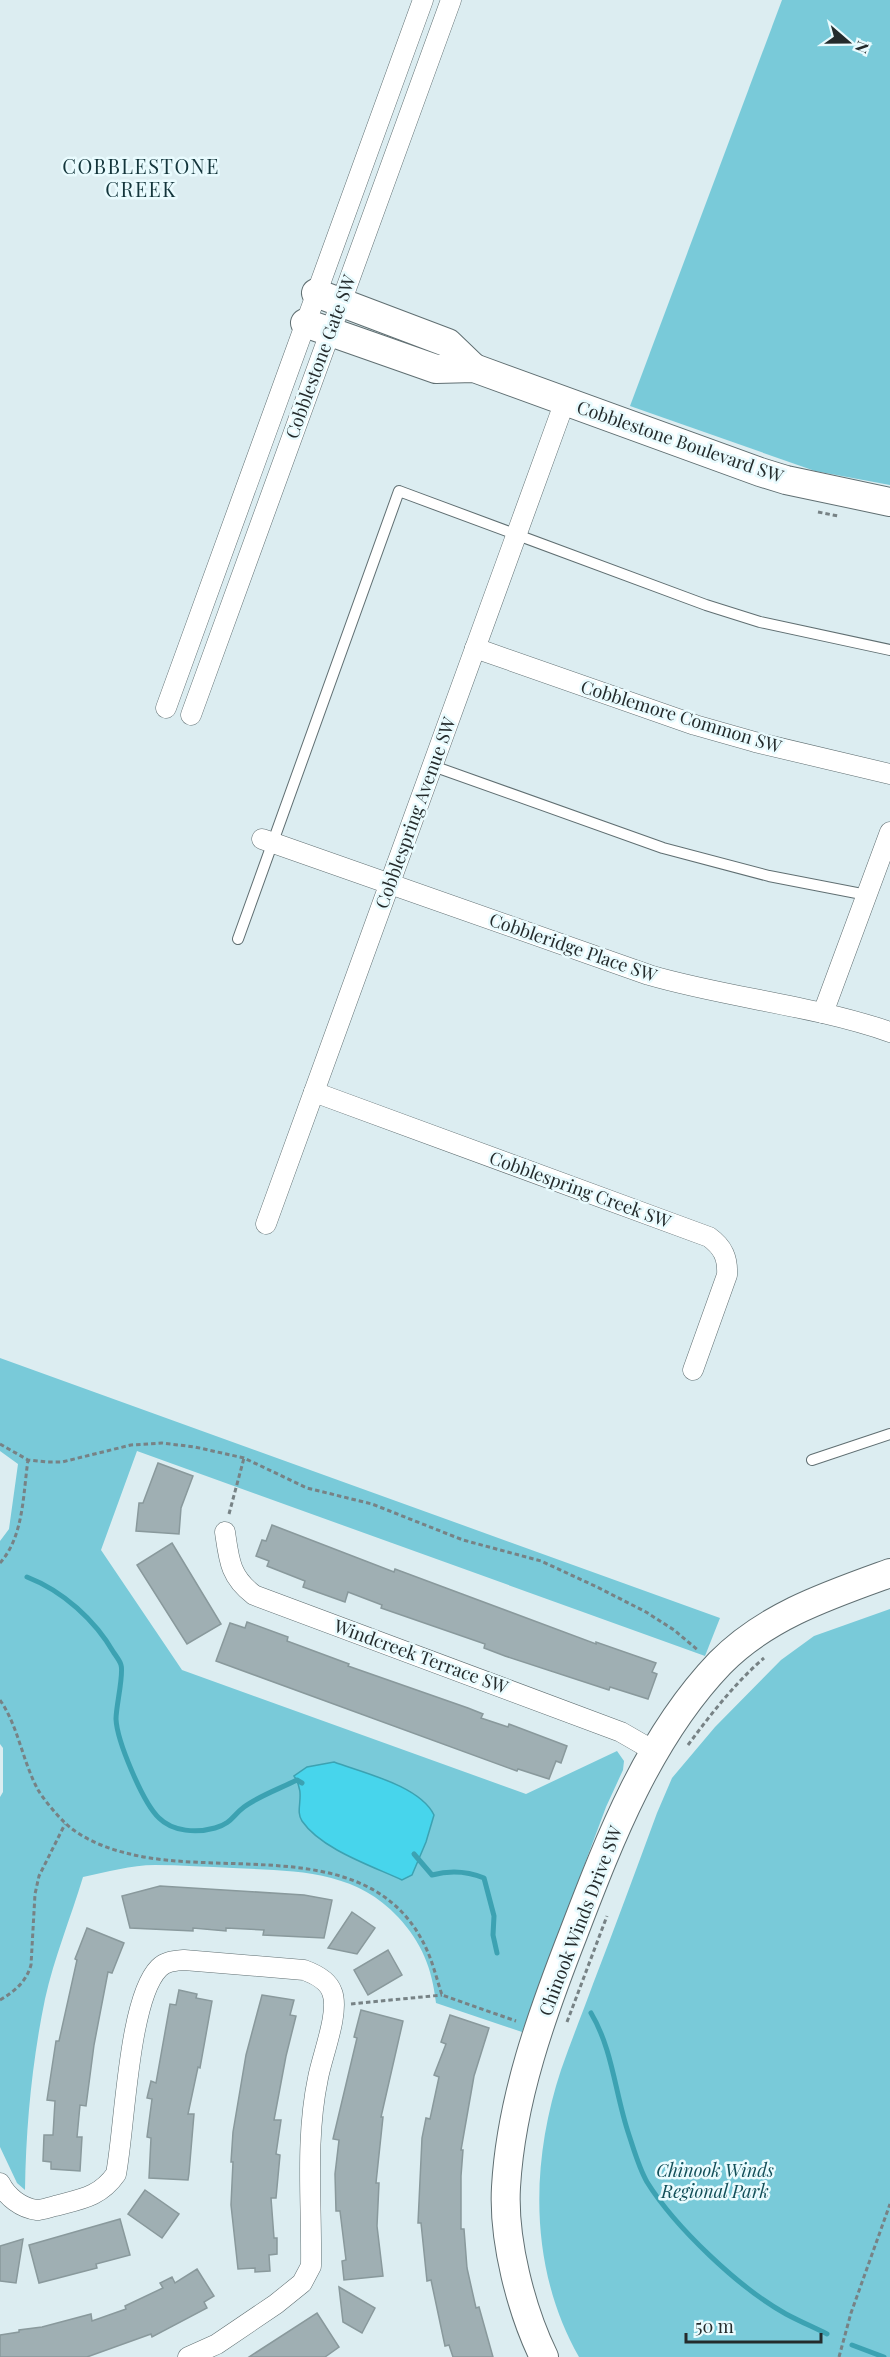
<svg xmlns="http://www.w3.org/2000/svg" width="890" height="2357" font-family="'Playfair Display',serif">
<rect width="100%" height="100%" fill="#dcedf1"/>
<!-- green -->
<g fill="#79cad9">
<polygon points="782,0 890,0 890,485 815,471 630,406"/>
<path d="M0,1358l720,260 -15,38 -568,-205 -36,99 81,120 344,124 91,-43 7,10 -1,9 -17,37 -84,225 -86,-29c-4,-35 -14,-60 -38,-86 -44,-48 -105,-46 -165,-49 -26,-1 -52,-3 -78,-3 -24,0 -48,7 -72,12 -12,40 -29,81 -38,122 -13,63 -19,127 -20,191l-8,-7 -17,-36v-350l3,-5v-44l-3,-4v-203l9,-12 9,-65 -18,-13z"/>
<path d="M890,1609v748h-311c-50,-88 -49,-193 -18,-287 10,-29 22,-58 32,-86 22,-57 43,-114 64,-171l15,-35 43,-51 66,-67 33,-24z"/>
</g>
<!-- water -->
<path fill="#47d5ec" stroke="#3ca2b2" stroke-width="1.5" d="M334,1762c30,11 86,24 100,53l-8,27 -14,33 -10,5c-30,-14 -81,-31 -100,-59 -8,-12 5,-26 -8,-45l13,-9z"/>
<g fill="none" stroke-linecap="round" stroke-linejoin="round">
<!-- stream -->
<g stroke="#3ca2b2" stroke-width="5">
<path d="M27,1577c36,14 68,43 87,76 2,3 6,8 7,12 3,9 -5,41 -5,54 1,22 27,84 43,99 14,14 38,15 56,10 17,-5 17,-12 29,-21 15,-11 35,-18 53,-27l5,3"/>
<path d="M414,1854l18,21c18,-5 35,-4 52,3l10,38 -1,19 4,18"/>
<path d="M591,2013c22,37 24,81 38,122 5,15 10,33 18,47 28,45 92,106 139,132 13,7 27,13 41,20"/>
<polyline points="852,2345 884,2357"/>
</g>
</g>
<!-- building -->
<g fill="#9fafb3" stroke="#89999c" stroke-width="1.5">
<polygon points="158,1463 193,1476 181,1508 179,1534 136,1531 139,1503 143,1503"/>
<polygon points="272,1525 394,1572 395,1569 596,1644 596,1642 656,1663 652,1672 657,1674 648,1699 610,1687 609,1690 505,1656 484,1648 485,1644 381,1608 382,1605 348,1592 345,1602 303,1587 305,1581 267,1566 269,1561 256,1556 262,1540 266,1541"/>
<polygon points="172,1543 221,1624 187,1644 137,1565"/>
<polygon points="247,1622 288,1637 287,1641 349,1664 348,1666 468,1708 483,1714 481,1718 508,1727 509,1724 567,1746 561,1763 556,1761 549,1779 518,1769 517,1771 216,1661 230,1623 245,1628"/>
<polygon points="160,1886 304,1895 332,1900 324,1938 263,1935 264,1930 226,1928 226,1931 193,1928 193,1931 130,1928 122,1896"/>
<polygon points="352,1912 375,1928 357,1954 328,1948"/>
<polygon points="87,1928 124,1943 112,1973 108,1972 94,2045 86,2106 80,2105 77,2137 82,2137 80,2171 51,2169 51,2162 43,2161 44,2135 53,2135 55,2101 47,2100 56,2041 59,2041 77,1960 75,1959"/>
<polygon points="388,1950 402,1975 368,1995 354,1970"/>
<polygon points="179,1990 197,1994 196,1998 212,2001 200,2068 198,2067 188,2114 194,2114 189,2173 188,2180 149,2178 151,2138 147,2137 152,2099 147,2098 151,2081 156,2083 170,2004 176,2005"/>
<polygon points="262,1995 294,2000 290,2015 296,2016 286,2056 274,2120 281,2120 276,2154 280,2155 276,2198 271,2198 274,2238 277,2238 277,2254 269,2255 270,2271 255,2272 255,2268 238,2269 231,2205 233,2162 231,2162 233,2132 246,2055"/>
<polygon points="361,2010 403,2021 381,2117 383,2117 376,2183 379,2183 377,2226 383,2276 344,2280 342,2261 346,2260 340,2211 336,2211 335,2174 339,2140 333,2139 357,2038 354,2037"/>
<polygon points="450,2015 489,2028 474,2076 461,2150 463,2150 461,2176 461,2229 464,2229 467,2268 476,2308 479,2307 493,2357 453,2357 449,2345 445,2346 431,2280 427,2281 421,2223 418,2223 422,2138 426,2118 430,2119 439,2077 434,2075 446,2044 441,2042"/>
<polygon points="145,2190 179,2214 162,2238 128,2214"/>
<polygon points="120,2219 130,2255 96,2264 97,2268 39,2283 29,2245"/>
<polygon points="23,2239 16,2283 0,2281 0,2246"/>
<polygon points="197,2269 214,2296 204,2302 207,2308 152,2337 151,2334 87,2357 0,2357 0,2335 19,2332 19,2330 42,2327 91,2314 92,2321 126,2309 125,2306 163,2288 160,2283 172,2277 175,2283"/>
<polygon points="339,2287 375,2308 362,2333 343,2322"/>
<polygon points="317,2313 339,2347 325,2357 249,2357"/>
</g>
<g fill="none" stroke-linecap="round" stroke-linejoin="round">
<defs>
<g id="lane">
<polyline points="433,766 663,848 769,876 867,895"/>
<polyline points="238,939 399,491 706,605 760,622 890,650"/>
<polyline points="812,1460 890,1434"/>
</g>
<g id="street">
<polyline points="475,648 695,725 755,742 890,774"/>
<polyline points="166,708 423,0"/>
<polyline points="191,715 451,0"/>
<path d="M262,839l387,136c79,23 163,30 241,57"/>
<polyline points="823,1013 890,832"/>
<path d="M314,1092l395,145c14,10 19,21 18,38l-34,95"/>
<polyline points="266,1224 565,401"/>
<path d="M225,1532c4,28 5,45 29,63l367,137 33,19"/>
<path d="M0,2183c7,14 21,25 37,27 5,0 13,-3 18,-4 26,-7 45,-9 61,-32 9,-46 12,-175 43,-206 7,-7 15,-7 25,-8l120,10c11,4 24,10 28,22 8,20 -10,64 -14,86 -13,62 -6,125 -7,188l-9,17 -26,21 -59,40 -29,13"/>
</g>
<g id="secondary">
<polyline points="316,293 448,343 474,368"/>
<polyline points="305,323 436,369 474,368 760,472 786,480 890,502"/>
<path d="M544,2357c-23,-47 -41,-117 -38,-170 5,-88 36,-173 68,-255 36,-94 75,-195 146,-269 46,-47 109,-68 170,-90"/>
</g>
</defs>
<!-- lane casing -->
<use href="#lane" stroke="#606f72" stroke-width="12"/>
<!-- street casing -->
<use href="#street" stroke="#606f72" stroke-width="21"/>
<!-- secondary casing -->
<use href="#secondary" stroke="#606f72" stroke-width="30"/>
<!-- path -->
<g stroke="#778285" stroke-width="3" stroke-dasharray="4.5 3" stroke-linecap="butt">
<polyline points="818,512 838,516"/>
<polyline points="0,1444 28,1460 47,1462 62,1462 131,1445 162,1443 195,1447 244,1458 307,1488 372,1504 463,1540 541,1561 597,1587 646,1612 674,1630 699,1651"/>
<polyline points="229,1514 244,1458"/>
<path d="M0,1563c24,-27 23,-69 28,-103"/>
<path d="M0,1700c18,26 22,59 37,88 6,11 19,26 28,35 17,16 43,26 65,31 97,24 243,-20 296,94 7,15 11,32 16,47l74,26"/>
<path d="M688,1745c23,-31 47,-62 76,-87"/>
<path d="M0,2000c15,-9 26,-18 31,-35l4,-71 4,-18 26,-52"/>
<polyline points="351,2004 442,1995"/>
<polyline points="567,2022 607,1916"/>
<polyline points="839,2357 851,2313 890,2204"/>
</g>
<!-- lane -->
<use href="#lane" stroke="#fff" stroke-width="10"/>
<!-- street -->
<use href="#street" stroke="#fff" stroke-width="20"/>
<!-- secondary -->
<use href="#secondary" stroke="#fff" stroke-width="28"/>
</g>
<g text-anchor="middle" stroke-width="5" stroke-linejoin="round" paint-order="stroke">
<!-- street labels -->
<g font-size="18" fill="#242b2c" stroke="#e9fbfe">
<text transform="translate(321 357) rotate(-70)" y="6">Cobblestone Gate SW</text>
<text transform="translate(680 442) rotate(19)" y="6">Cobblestone Boulevard SW</text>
<text transform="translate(681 717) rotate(17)" y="6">Cobblemore Common SW</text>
<text transform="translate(416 813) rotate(-70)" y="6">Cobblespring Avenue SW</text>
<text transform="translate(573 948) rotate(19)" y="6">Cobbleridge Place SW</text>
<text transform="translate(580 1190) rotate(20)" y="6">Cobblespring Creek SW</text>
<text transform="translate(421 1657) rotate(20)" y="6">Windcreek Terrace SW</text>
<text transform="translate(581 1921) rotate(-69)" y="6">Chinook Winds Drive SW</text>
</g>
<!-- park labels -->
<g font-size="18" font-style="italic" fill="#134f59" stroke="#e9fbfe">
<text x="715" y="2177">Chinook Winds<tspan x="715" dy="21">Regional Park</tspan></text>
</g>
<!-- neighbourhood labels -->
<g font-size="20" letter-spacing="1.5" fill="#13353b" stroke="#e9fbfe">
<text x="141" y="174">COBBLESTONE<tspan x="141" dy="23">CREEK</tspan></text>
</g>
</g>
<!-- north arrow -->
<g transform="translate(848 42) rotate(110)" stroke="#e9fbfe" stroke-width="4.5" paint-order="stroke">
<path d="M0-4.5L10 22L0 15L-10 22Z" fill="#242b2c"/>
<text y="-9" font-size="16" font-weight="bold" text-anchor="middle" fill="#242b2c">N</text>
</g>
<!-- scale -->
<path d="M686 2333v9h135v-9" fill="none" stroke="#242b2c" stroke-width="3"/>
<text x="695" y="2333" font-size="18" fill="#242b2c" stroke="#e9fbfe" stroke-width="4.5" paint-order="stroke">50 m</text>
</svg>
